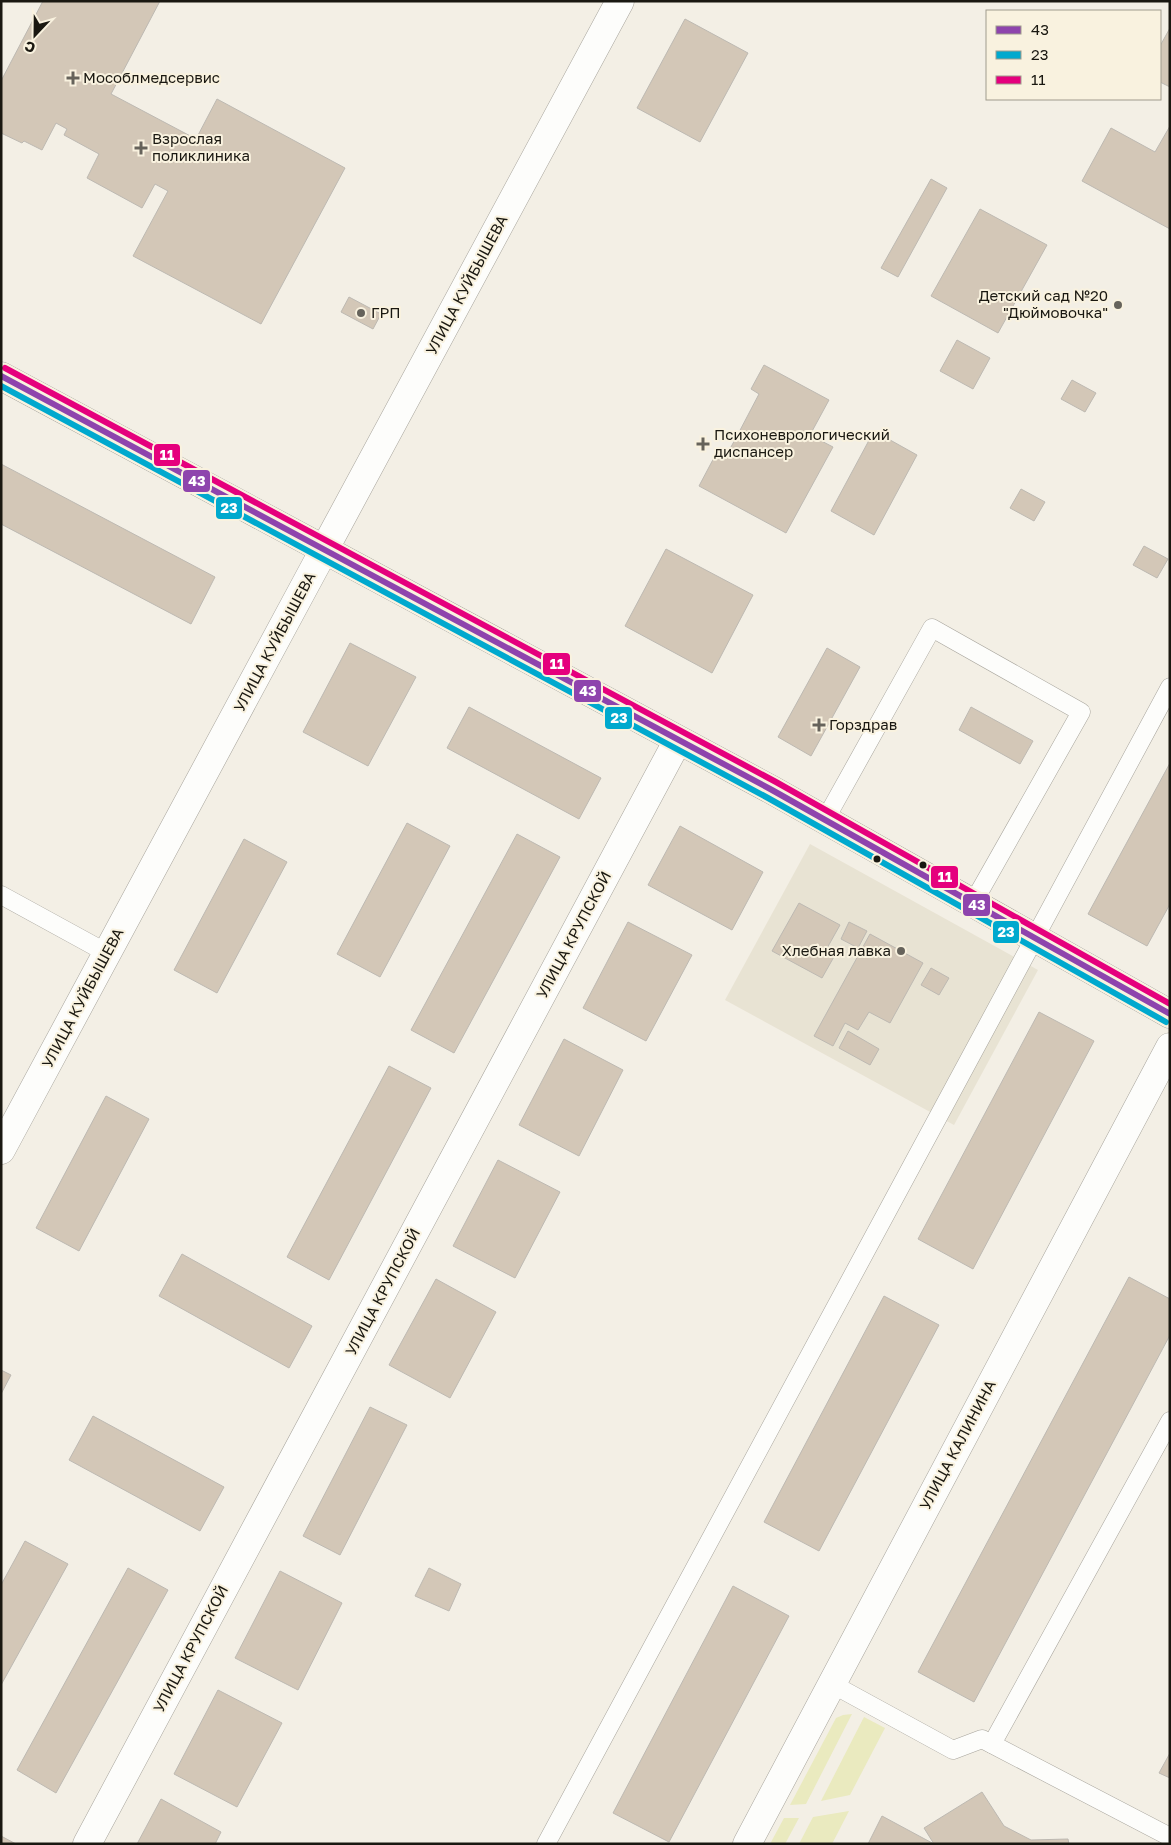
<svg xmlns="http://www.w3.org/2000/svg" width="1171" height="1845" font-family="'Golos Text',sans-serif">
<rect width="100%" height="100%" fill="#f3efe5"/>
<!-- commercial -->
<polygon fill="#e8e3d3" points="810,844 1038,970 954,1125 725,1000"/>
<!-- green -->
<g fill="#eaeabf">
<polygon points="852,1714 806,1804 790,1805 836,1718 843,1715"/>
<polygon points="864,1717 885,1728 850,1795 821,1801"/>
<polygon points="849,1811 832,1844 799,1844 813,1817"/>
<polygon points="784,1818 799,1818 785,1844 770,1844"/>
</g>
<!-- building -->
<g fill="#d3c7b7" stroke="#bdb9b2">
<polygon points="43,1 160,1 111,94 196,139 217,99 345,168 261,324 133,256 168,191 155,184 142,208 87,178 99,154 64,135 67,129 56,123 42,150 24,141 22,143 1,133 1,81"/>
<polygon points="685,19 748,53 700,142 637,108"/>
<polygon points="1170,28 1170,87 1160,82 1160,46"/>
<polygon points="1170,126 1170,229 1082,181 1111,128 1155,152"/>
<polygon points="931,179 947,188 898,277 881,268"/>
<polygon points="980,209 1047,245 998,333 931,296"/>
<polygon points="349,297 381,314 373,329 341,312"/>
<polygon points="957,340 990,358 973,389 940,371"/>
<polygon points="764,365 829,400 810,435 833,447 786,533 699,486 717,452 726,456 737,436 759,394 751,389"/>
<polygon points="1072,380 1096,393 1085,412 1061,399"/>
<polygon points="874,431 917,455 874,535 831,511"/>
<polygon points="1,464 215,577 191,624 1,524"/>
<polygon points="1021,489 1045,502 1034,521 1010,508"/>
<polygon points="1144,546 1168,559 1157,578 1133,565"/>
<polygon points="666,549 753,595 712,673 625,626"/>
<polygon points="350,643 416,677 368,766 303,732"/>
<polygon points="827,648 860,667 811,756 778,737"/>
<polygon points="469,707 601,778 579,819 447,748"/>
<polygon points="971,707 1033,741 1020,764 959,730"/>
<polygon points="1170,763 1170,904 1147,946 1088,914"/>
<polygon points="407,823 450,846 380,977 337,954"/>
<polygon points="680,826 763,872 732,930 648,885"/>
<polygon points="517,834 560,857 454,1053 411,1030"/>
<polygon points="244,839 287,862 217,993 174,970"/>
<polygon points="799,903 840,925 826,950 835,955 822,978 772,951"/>
<polygon points="628,922 692,955 646,1041 583,1008"/>
<polygon points="849,922 867,931 858,948 841,939"/>
<polygon points="870,934 923,963 890,1023 869,1012 858,1030 845,1023 833,1046 814,1036"/>
<polygon points="931,968 949,978 939,995 921,985"/>
<polygon points="1039,1012 1094,1041 973,1269 918,1239"/>
<polygon points="848,1031 879,1049 870,1065 839,1048"/>
<polygon points="564,1039 623,1070 579,1156 519,1125"/>
<polygon points="389,1066 431,1088 329,1280 287,1257"/>
<polygon points="106,1096 149,1119 79,1251 36,1228"/>
<polygon points="498,1160 560,1192 515,1278 453,1246"/>
<polygon points="182,1254 312,1326 289,1368 159,1296"/>
<polygon points="1129,1277 1170,1299 1170,1335 974,1702 918,1672"/>
<polygon points="436,1279 496,1312 450,1398 389,1365"/>
<polygon points="884,1296 939,1325 819,1551 764,1522"/>
<polygon points="1,1370 11,1375 1,1394"/>
<polygon points="370,1407 407,1425 340,1555 303,1536"/>
<polygon points="93,1416 224,1487 200,1531 69,1460"/>
<polygon points="25,1541 68,1564 1,1685 1,1585"/>
<polygon points="128,1568 168,1590 56,1793 17,1770"/>
<polygon points="429,1568 461,1584 449,1611 415,1596"/>
<polygon points="280,1571 342,1603 298,1690 235,1658"/>
<polygon points="733,1586 789,1616 669,1842 613,1813"/>
<polygon points="218,1690 282,1723 237,1807 174,1774"/>
<polygon points="1170,1753 1170,1778 1159,1773"/>
<polygon points="982,1792 1004,1826 1031,1840 1068,1839 1069,1844 934,1844 924,1828"/>
<polygon points="161,1799 221,1832 215,1844 137,1844"/>
<polygon points="882,1816 934,1844 868,1844"/>
<polygon points="1,1836 16,1844 1,1844"/>
</g>
<g fill="none" stroke-linecap="round" stroke-linejoin="round">
<defs>
<g id="service">
<polyline points="825,820 932,628 1081,712 973,903"/>
<polyline points="1,895 107,953"/>
<polyline points="832,1684 953,1750 982,1739 1170,1837"/>
<polyline points="992,1744 1170,1421"/>
<polyline points="546,1844 1170,687"/>
</g>
<g id="minor">
<polyline points="324,550 620,1"/>
<polyline points="87,1844 678,740"/>
</g>
<polyline id="tertiary" points="747,1844 1170,1047"/>
<g id="secondary">
<polyline points="1,376 772,790 1170,1014"/>
<polyline points="1,1150 324,550"/>
</g>
</defs>
<!-- service casing -->
<use href="#service" stroke="#a7a49c" stroke-width="19"/>
<!-- minor casing -->
<use href="#minor" stroke="#a7a49c" stroke-width="29"/>
<!-- tertiary casing -->
<use href="#tertiary" stroke="#a7a49c" stroke-width="29"/>
<!-- secondary casing -->
<use href="#secondary" stroke="#a7a49c" stroke-width="29"/>
<!-- service -->
<use href="#service" stroke="#fdfdfb" stroke-width="18"/>
<!-- minor -->
<use href="#minor" stroke="#fdfdfb" stroke-width="28"/>
<!-- tertiary -->
<use href="#tertiary" stroke="#fdfdfb" stroke-width="28"/>
<!-- secondary -->
<use href="#secondary" stroke="#fdfdfb" stroke-width="28"/>
<defs>
<polyline id="bus-1" points="1,376 772,790 1170,1014"/>
<polyline id="bus-2" points="1,386 768,798 1166,1022"/>
<polyline id="bus-3" points="5,368 776,782 1170,1004"/>
</defs>
<!-- bus-1 casing -->
<use href="#bus-1" stroke="#f9f2df" stroke-width="10"/>
<!-- bus-2 casing -->
<use href="#bus-2" stroke="#f9f2df" stroke-width="10"/>
<!-- bus-3 casing -->
<use href="#bus-3" stroke="#f9f2df" stroke-width="10"/>
<!-- bus-1 -->
<use href="#bus-1" stroke="#8e44ad" stroke-width="6"/>
<!-- bus-2 -->
<use href="#bus-2" stroke="#00a9ce" stroke-width="6"/>
<!-- bus-3 -->
<use href="#bus-3" stroke="#e5007d" stroke-width="6"/>
</g>
<!-- markers -->
<g fill="#66635b" stroke="#f9f2df" stroke-width="2">
<path d="M70.5 70.5h5v5h5v5h-5v5h-5v-5h-5v-5h5z"/>
<path d="M138.5 140.5h5v5h5v5h-5v5h-5v-5h-5v-5h5z"/>
<circle cx="1118" cy="305" r="5"/>
<circle cx="361" cy="313" r="5"/>
<path d="M700.5 436.5h5v5h5v5h-5v5h-5v-5h-5v-5h5z"/>
<path d="M816.5 717.5h5v5h5v5h-5v5h-5v-5h-5v-5h5z"/>
<circle cx="901" cy="951" r="5"/>
</g>
<g fill="#1a1811" stroke="#f9f2df" stroke-width="2">
<circle cx="877" cy="859" r="4.5"/>
<circle cx="923" cy="865" r="4.5"/>
</g>
<g text-anchor="middle" stroke-width="4" stroke-linejoin="round" paint-order="stroke">
<!-- poi labels -->
<g font-size="15" fill="#1a1811" stroke="#f9f2df" text-anchor="start">
<text x="83" y="83">Мособлмедсервис</text>
<text x="152" y="144">Взрослая<tspan x="152" dy="17">поликлиника</tspan></text>
<text x="1108" y="301" text-anchor="end">Детский сад №20<tspan x="1108" dy="17">"Дюймовочка"</tspan></text>
<text x="371" y="318">ГРП</text>
<text x="714" y="440">Психоневрологический<tspan x="714" dy="17">диспансер</tspan></text>
<text x="829" y="730">Горздрав</text>
<text x="891" y="956" text-anchor="end">Хлебная лавка</text>
</g>
<!-- street labels -->
<g font-size="15" fill="#1a1811" stroke="#f9f2df">
<text transform="translate(467 285) rotate(-62)" y="5">УЛИЦА КУЙБЫШЕВА</text>
<text transform="translate(275 642) rotate(-62)" y="5">УЛИЦА КУЙБЫШЕВА</text>
<text transform="translate(574 935) rotate(-62)" y="5">УЛИЦА КРУПСКОЙ</text>
<text transform="translate(83 998) rotate(-62)" y="5">УЛИЦА КУЙБЫШЕВА</text>
<text transform="translate(383 1292) rotate(-62)" y="5">УЛИЦА КРУПСКОЙ</text>
<text transform="translate(958 1445) rotate(-62)" y="5">УЛИЦА КАЛИНИНА</text>
<text transform="translate(191 1649) rotate(-62)" y="5">УЛИЦА КРУПСКОЙ</text>
</g>
</g>
<g stroke="#f9f2df" stroke-width="2">
<rect x="153" y="443" width="28" height="24" rx="5" fill="#e5007d"/>
<rect x="182" y="469" width="29" height="24" rx="5" fill="#8e44ad"/>
<rect x="215" y="496" width="28" height="24" rx="5" fill="#00a9ce"/>
<rect x="542" y="652" width="29" height="24" rx="5" fill="#e5007d"/>
<rect x="573" y="679" width="29" height="24" rx="5" fill="#8e44ad"/>
<rect x="604" y="706" width="29" height="24" rx="5" fill="#00a9ce"/>
<rect x="930" y="865" width="29" height="24" rx="5" fill="#e5007d"/>
<rect x="962" y="893" width="29" height="24" rx="5" fill="#8e44ad"/>
<rect x="992" y="920" width="28" height="24" rx="5" fill="#00a9ce"/>
</g>
<g font-size="14" text-anchor="middle" font-weight="bold" fill="#fff">
<text x="167" y="460">11</text>
<text x="197" y="486">43</text>
<text x="229" y="513">23</text>
<text x="557" y="669">11</text>
<text x="588" y="696">43</text>
<text x="619" y="723">23</text>
<text x="945" y="882">11</text>
<text x="977" y="910">43</text>
<text x="1006" y="937">23</text>
</g>
<!-- border -->
<rect width="1171" height="1845" fill="none" stroke="#1a1811" stroke-width="5"/>
<!-- legend -->
<rect x="986" y="10" width="175" height="90" fill="#f9f2df" stroke="#a09b8d"/>
<rect x="996" y="26" width="25" height="8" fill="#8e44ad" stroke="#a09b8d"/>
<text x="1031" y="35" font-size="15" fill="#1a1811">43</text>
<rect x="996" y="51" width="25" height="8" fill="#00a9ce" stroke="#a09b8d"/>
<text x="1031" y="60" font-size="15" fill="#1a1811">23</text>
<rect x="996" y="76" width="25" height="8" fill="#e5007d" stroke="#a09b8d"/>
<text x="1031" y="85" font-size="15" fill="#1a1811">11</text>
<!-- north arrow -->
<g transform="translate(35 35) rotate(202)" stroke="#f9f2df" stroke-width="4" paint-order="stroke">
<path d="M0-4L9 19L0 12L-9 19Z" fill="#1a1811"/>
<text y="-8" font-size="14" font-weight="bold" text-anchor="middle" fill="#1a1811">С</text>
</g>
</svg>
